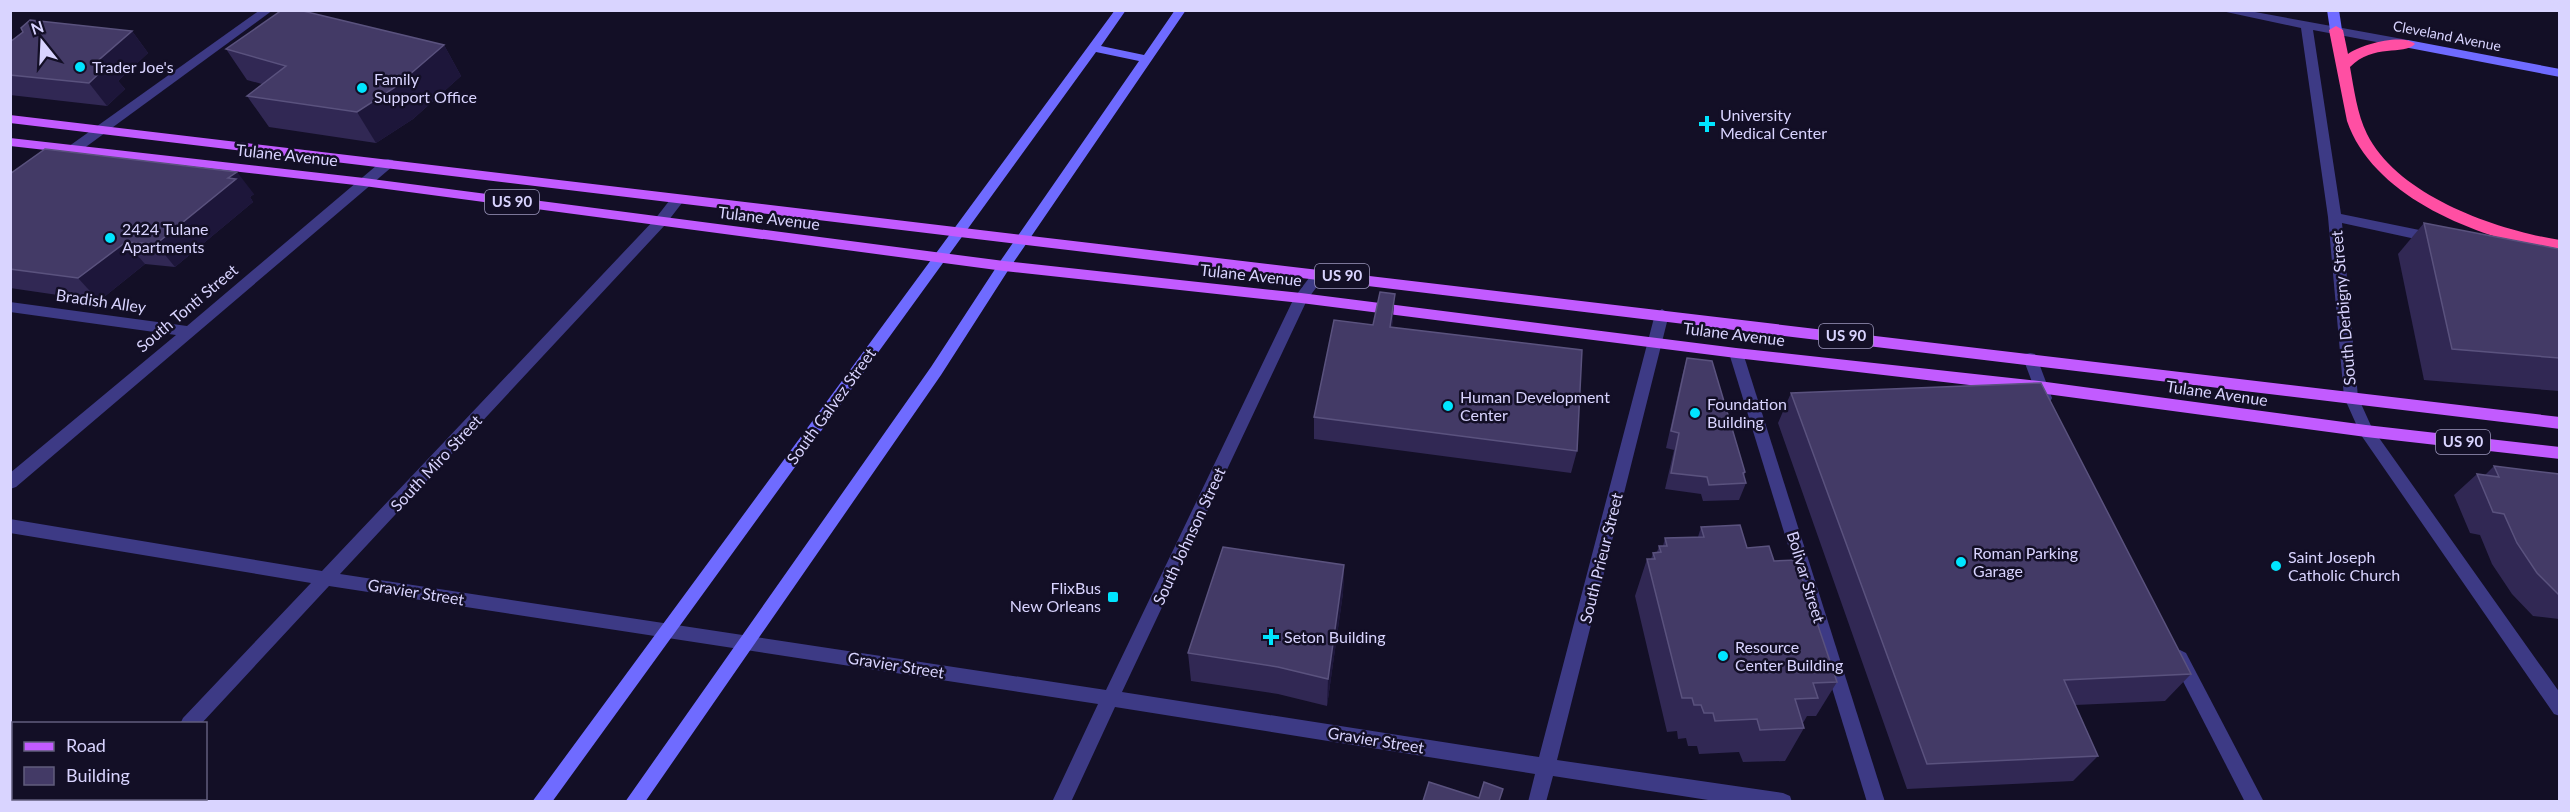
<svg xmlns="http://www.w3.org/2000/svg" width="2570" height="812" font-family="Lato,sans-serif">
<rect width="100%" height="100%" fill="#130f26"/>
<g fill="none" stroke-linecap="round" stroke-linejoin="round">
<!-- street -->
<g fill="#3d3a85" fill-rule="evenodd">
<polygon points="260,10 273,10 68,160 58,160 57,157 58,154"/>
<polygon points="2217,10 2244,10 2408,40 2414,44 2408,48 2313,30 2341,214 2434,233 2441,238 2434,243 2342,223 2358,397 2372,428 2560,693 2560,716 2554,714 2361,435 2344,397 2328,217 2301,28"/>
<polygon points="388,159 393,160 394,163 393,166 16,487 10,489 10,473 176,335 10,312 10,302 187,326 383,160"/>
<polygon points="678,195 685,199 665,225 340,574 1106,690 1294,298 1315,270 1320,268 1327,273 1307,300 1122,692 1539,757 1655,314 1662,309 1669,314 1557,760 1783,793 1790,796 1792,802 1721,802 1553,776 1546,802 1528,802 1535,774 1115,707 1071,802 1052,802 1098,704 329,586 201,724 180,724 183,718 311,583 10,533 10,519 322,571 655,219 673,196"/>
<polygon points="1736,348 1743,353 1885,802 1867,802 1729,353"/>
<polygon points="2030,353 2035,354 2037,358 2052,398 2050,402 2040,402 2038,398 2023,358 2025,354"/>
<polygon points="2180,650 2186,653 2264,802 2245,802 2171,658 2174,653"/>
<polygon points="107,798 127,798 126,802 106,802"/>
</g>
<!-- secondary -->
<g fill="#6f6bff" fill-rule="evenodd">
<polygon points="1115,10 1126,10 1101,46 1144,55 1175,10 1186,10 1009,269 941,375 645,802 625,802 931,367 999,263 1139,61 1096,52 552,802 532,802"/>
<polygon points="2327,10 2339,10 2342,30 2340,32 2332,32 2330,30"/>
<polygon points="2408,40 2560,69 2560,77 2404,47 2402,44"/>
</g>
<!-- primary -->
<g fill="#c25bff" fill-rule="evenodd">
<polygon points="10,115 2560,417 2560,429 10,123"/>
<polygon points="10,138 364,178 1004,261 1301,293 1736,348 2039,381 2366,425 2560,447 2560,459 2366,437 2039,393 1736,358 1301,303 1004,271 364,186 10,146"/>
</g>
<!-- highway -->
<path fill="#ff4fa3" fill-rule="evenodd" d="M2336,26l7,4 5,24c12,-9 55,-21 67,-10 -12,12 -41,-1 -65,23 4,22 7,47 17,67 31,62 129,96 193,106v12c-76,-12 -186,-52 -213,-131l-18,-91z"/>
</g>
<!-- wall -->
<g fill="#312854">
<polygon points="132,31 148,53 118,81 125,89 107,106 10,95 10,42"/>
<polygon points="444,45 461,76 413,119 376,143 269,127 247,96 262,84 247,80 226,49"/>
<polygon points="10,174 254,194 250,197 253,202 175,267 145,264 99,301 10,288"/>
<polygon points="2424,223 2559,249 2559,391 2424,380 2398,254"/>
<polygon points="1393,317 1392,327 1577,451 1571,473 1314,439 1314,417 1373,325"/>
<polygon points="1687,358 1745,472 1744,477 1746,483 1739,500 1703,501 1701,494 1665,489 1674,450 1666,448 1682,376"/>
<polygon points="1791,393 2191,674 2165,701 2075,705 2098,756 2073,781 1907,789 1778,423"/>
<polygon points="2494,466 2559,474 2559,619 2533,616 2512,594 2492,564 2480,535 2470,533 2454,495 2477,474 2485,475"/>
<polygon points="1701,527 1774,561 1837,682 1816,716 1807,716 1803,723 1804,728 1785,761 1743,762 1739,752 1699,754 1697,746 1688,746 1686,738 1678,739 1677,731 1667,732 1635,596 1647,559 1651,559 1653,553 1657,552 1659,546 1663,546 1665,538 1698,537"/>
<polygon points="1344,565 1343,593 1327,706 1278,694 1191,681 1188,653"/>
</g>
<!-- shaded-wall -->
<g fill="#1d163a">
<polygon points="132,31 148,53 118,81 125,89 107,106 89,83 93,65"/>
<polygon points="444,45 461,76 413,119 376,143 357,112"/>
<polygon points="237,172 254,194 250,197 253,202 175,267 156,244 228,178"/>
<polygon points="126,242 145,264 99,301 78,278"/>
<polygon points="1395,294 1393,317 1388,350 1390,327"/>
<polygon points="1344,565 1343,593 1327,706 1328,679"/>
</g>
<!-- building -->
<g fill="#433a66" stroke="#5a527e" stroke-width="1.5">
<polygon points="282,10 299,10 444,45 394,88 357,112 247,96 286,66 226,49"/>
<polygon points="30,20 132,31 93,65 107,66 89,83 10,75 10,42 23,32 21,28"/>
<polygon points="45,149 237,172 228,178 236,179 156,244 126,242 78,278 10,269 10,174"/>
<polygon points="2424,223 2559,249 2559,358 2452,349"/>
<polygon points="1380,292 1395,294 1390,327 1582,350 1577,451 1314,417 1334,320 1373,325"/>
<polygon points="1687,358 1712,361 1745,472 1743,473 1746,483 1709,485 1707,477 1671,473 1679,433 1671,431"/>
<polygon points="2041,383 2191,674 2064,680 2098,756 1927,764 1791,393"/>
<polygon points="2494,466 2559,474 2559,595 2537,573 2517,543 2504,514 2493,512 2477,474 2499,477"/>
<polygon points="1740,525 1747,548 1769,546 1774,561 1796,560 1837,682 1813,683 1818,698 1795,699 1804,728 1760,730 1757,719 1715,721 1713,713 1704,713 1701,705 1694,705 1692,698 1682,698 1647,559 1655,559 1653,553 1661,552 1659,546 1667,546 1665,538 1704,537 1701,527"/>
<polygon points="1223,547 1344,565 1328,679 1278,667 1188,653"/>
<polygon points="1429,782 1479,798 1484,782 1503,789 1499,801 1423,801"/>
</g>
<!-- markers -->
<g fill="#00e5ff" stroke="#130f26" stroke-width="2">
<circle cx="80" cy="67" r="6"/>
<circle cx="362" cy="88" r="6"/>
<path d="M1704 115h6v6h6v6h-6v6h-6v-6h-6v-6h6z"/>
<circle cx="110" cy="238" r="6"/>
<circle cx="1448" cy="406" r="6"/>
<circle cx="1695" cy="413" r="6"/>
<circle cx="1961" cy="562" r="6"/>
<circle cx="2276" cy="566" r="6"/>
<rect x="1107" y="591" width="12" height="12" rx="3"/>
<path d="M1268 628h6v6h6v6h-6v6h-6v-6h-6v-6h6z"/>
<circle cx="1723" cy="656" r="6"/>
</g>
<g text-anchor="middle" stroke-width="5" stroke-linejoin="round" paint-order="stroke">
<!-- far-street labels -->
<g font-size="14" fill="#d9d4ff" stroke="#130f26">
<text transform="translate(2447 36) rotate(11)" y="5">Cleveland Avenue</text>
</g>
<!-- shield labels -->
<g fill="#130f26" stroke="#9e99be" stroke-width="1.5">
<rect x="485" y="190" width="54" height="24" rx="4.5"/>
<rect x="1315" y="264" width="54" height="24" rx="4.5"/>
<rect x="1819" y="324" width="54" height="24" rx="4.5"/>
<rect x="2436" y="430" width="54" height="24" rx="4.5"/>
</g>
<g font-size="15" font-weight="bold" fill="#d9d4ff">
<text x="512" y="207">US 90</text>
<text x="1342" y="281">US 90</text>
<text x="1846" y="341">US 90</text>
<text x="2463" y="447">US 90</text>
</g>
<!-- poi labels -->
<g font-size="16" fill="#d9d4ff" stroke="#130f26" text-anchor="start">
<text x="92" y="73">Trader Joe's</text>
<text x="374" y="85">Family<tspan x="374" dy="18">Support Office</tspan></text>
<text x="1720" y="121">University<tspan x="1720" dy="18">Medical Center</tspan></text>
<text x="122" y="235">2424 Tulane<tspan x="122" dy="18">Apartments</tspan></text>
<text x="1460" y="403">Human Development<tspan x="1460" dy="18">Center</tspan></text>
<text x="1707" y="410">Foundation<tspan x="1707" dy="18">Building</tspan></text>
<text x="1973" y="559">Roman Parking<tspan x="1973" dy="18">Garage</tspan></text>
<text x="2288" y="563">Saint Joseph<tspan x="2288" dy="18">Catholic Church</tspan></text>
<text x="1101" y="594" text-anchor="end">FlixBus<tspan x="1101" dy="18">New Orleans</tspan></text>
<text x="1284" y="643">Seton Building</text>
<text x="1735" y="653">Resource<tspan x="1735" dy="18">Center Building</tspan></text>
</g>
<!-- street labels -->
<g font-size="16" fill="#d9d4ff" stroke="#130f26">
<text transform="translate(287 155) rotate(6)" y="6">Tulane Avenue</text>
<text transform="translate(769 218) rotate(7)" y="6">Tulane Avenue</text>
<text transform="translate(1251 275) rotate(6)" y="6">Tulane Avenue</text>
<text transform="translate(101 301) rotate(8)" y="6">Bradish Alley</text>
<text transform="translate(187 308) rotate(-40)" y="6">South Tonti Street</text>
<text transform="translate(2343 308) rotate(-95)" y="6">South Derbigny Street</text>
<text transform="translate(1734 334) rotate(7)" y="6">Tulane Avenue</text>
<text transform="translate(2217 393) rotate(8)" y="6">Tulane Avenue</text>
<text transform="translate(831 406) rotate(-54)" y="6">South Galvez Street</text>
<text transform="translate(436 463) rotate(-47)" y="6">South Miro Street</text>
<text transform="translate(1189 536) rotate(-65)" y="6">South Johnson Street</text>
<text transform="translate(1601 558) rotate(-76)" y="6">South Prieur Street</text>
<text transform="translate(1806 577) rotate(73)" y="6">Bolivar Street</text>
<text transform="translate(416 592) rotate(9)" y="6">Gravier Street</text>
<text transform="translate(896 665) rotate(9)" y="6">Gravier Street</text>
<text transform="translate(1376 740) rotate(9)" y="6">Gravier Street</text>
</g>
</g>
<!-- border -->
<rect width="2570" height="812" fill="none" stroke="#d9d4ff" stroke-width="24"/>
<!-- legend -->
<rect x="12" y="722" width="195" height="78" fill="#130f26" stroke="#625e7d" stroke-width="1.5"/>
<rect x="24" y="742" width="30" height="9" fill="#c25bff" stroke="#625e7d" stroke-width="1.5"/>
<text x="66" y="752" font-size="18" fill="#d9d4ff">Road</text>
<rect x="24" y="767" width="30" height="18" fill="#433a66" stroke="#625e7d" stroke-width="1.5"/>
<text x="66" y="782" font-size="18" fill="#d9d4ff">Building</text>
<!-- north arrow -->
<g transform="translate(42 42) rotate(342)" stroke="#130f26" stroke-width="4.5" paint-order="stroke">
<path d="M0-4.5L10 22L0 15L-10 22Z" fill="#d9d4ff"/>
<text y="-9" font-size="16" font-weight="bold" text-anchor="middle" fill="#d9d4ff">N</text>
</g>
</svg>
